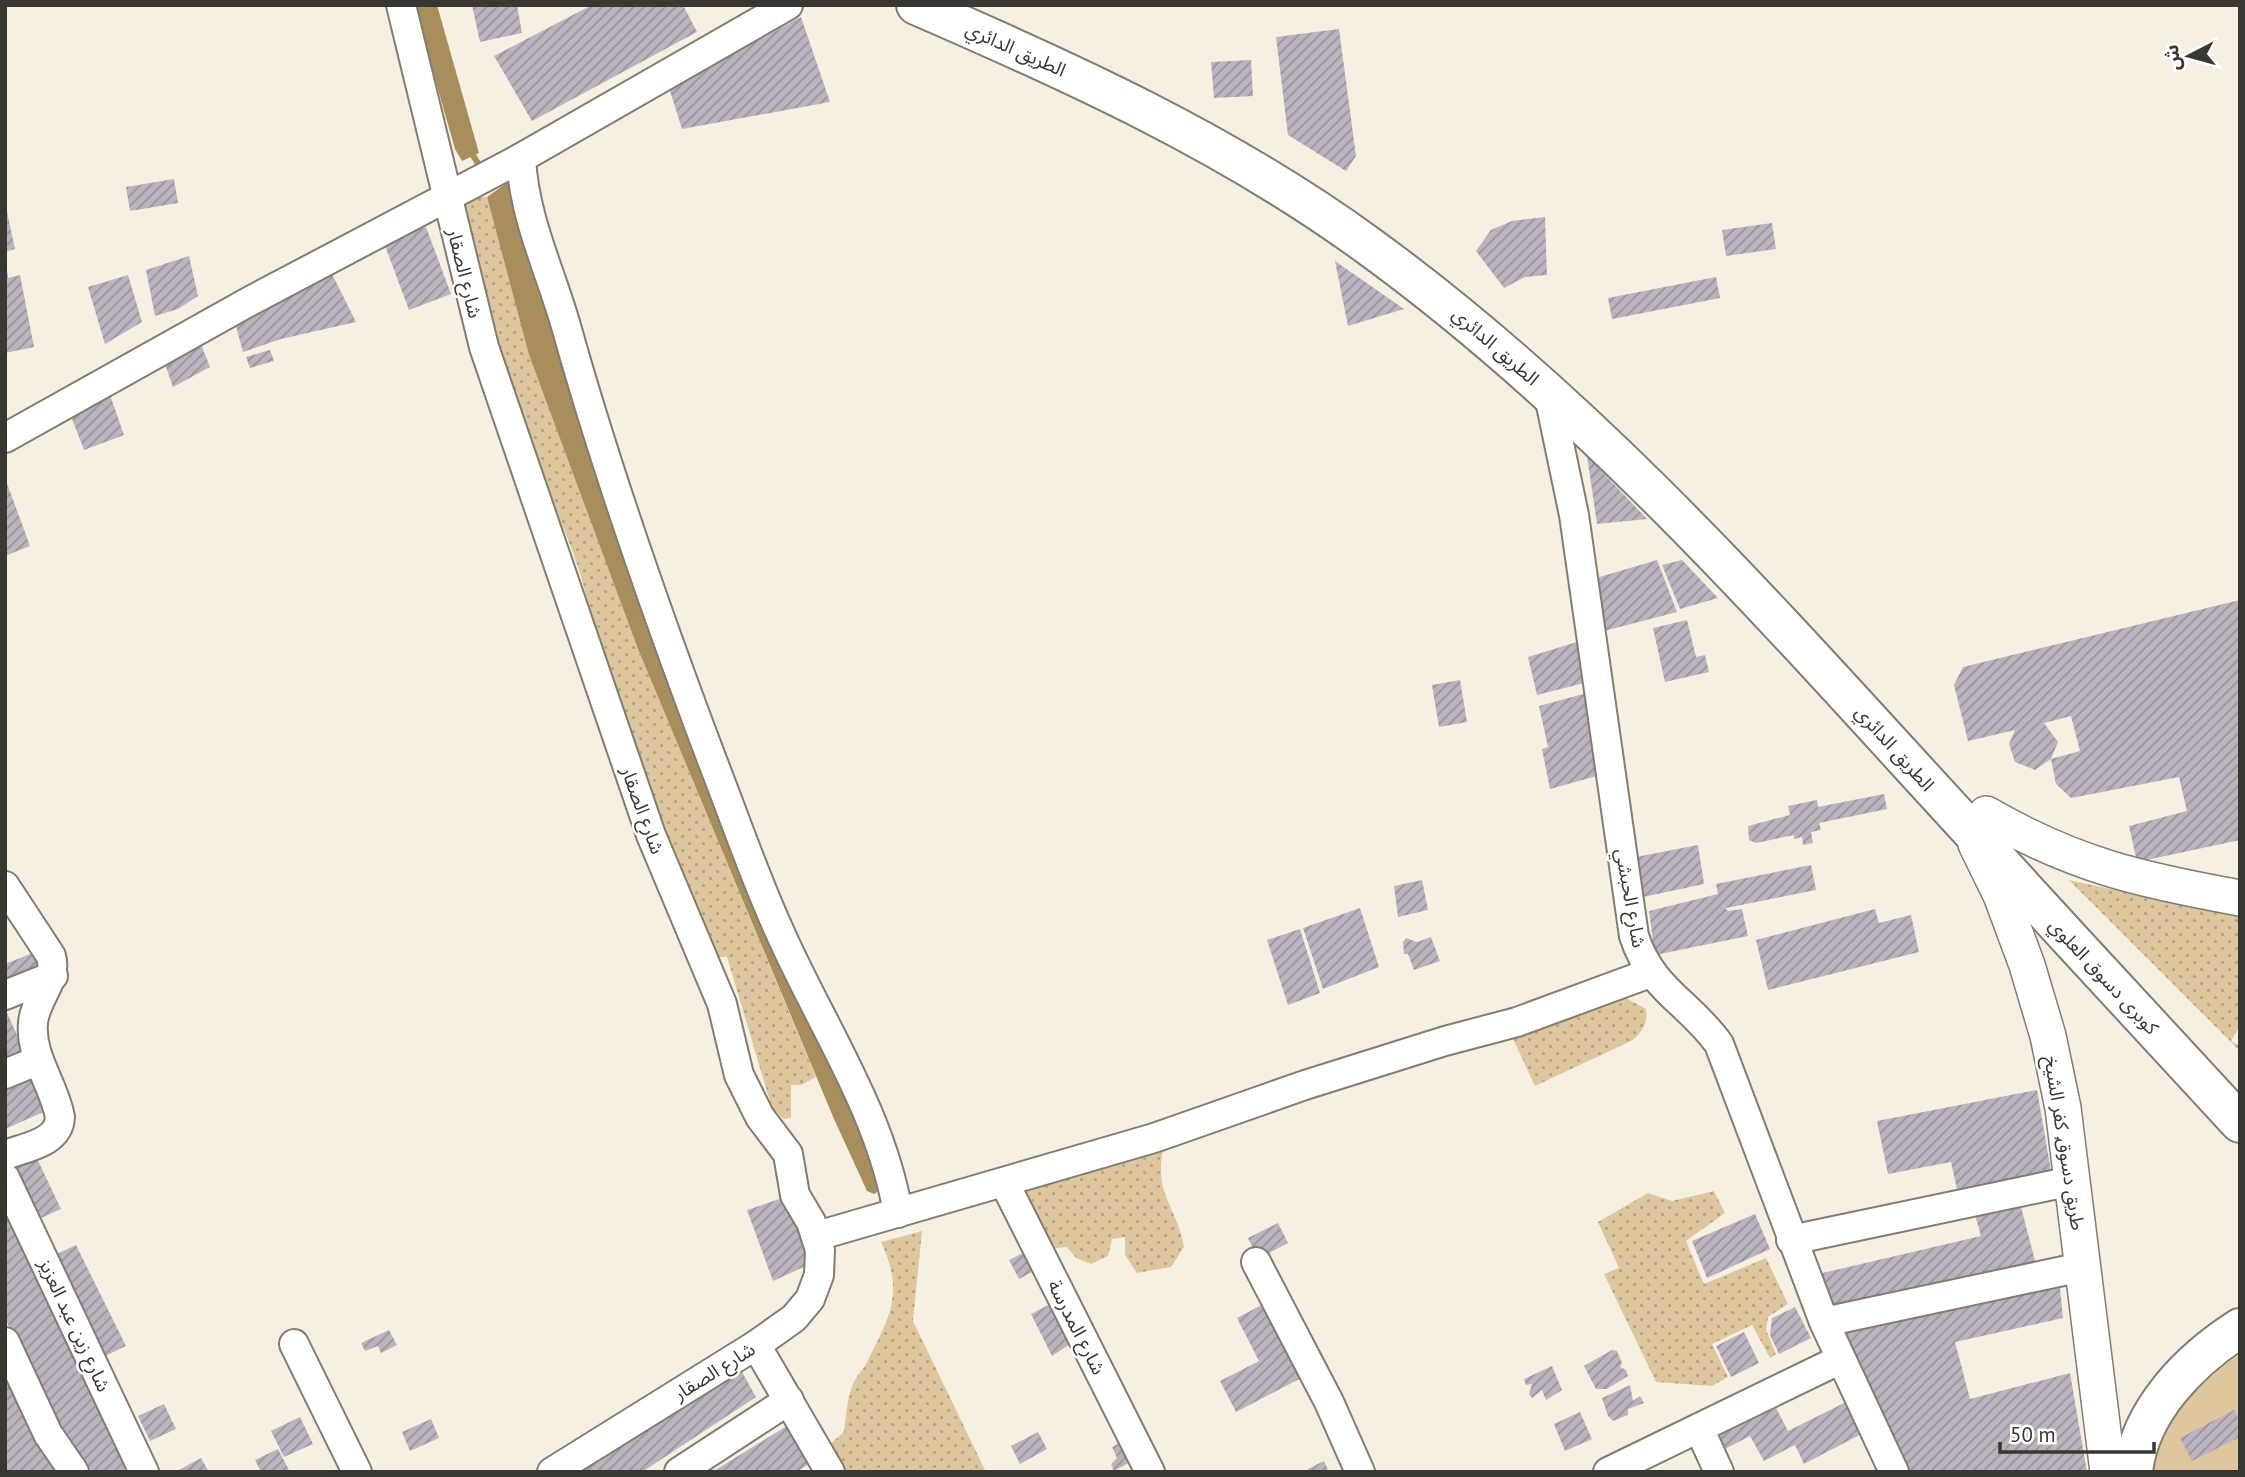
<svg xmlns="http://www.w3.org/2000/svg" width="2245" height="1477" font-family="'PT Sans','Noto Sans Arabic',sans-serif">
<defs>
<pattern id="grass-dots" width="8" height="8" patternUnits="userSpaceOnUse" patternTransform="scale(1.75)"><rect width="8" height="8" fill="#dec79f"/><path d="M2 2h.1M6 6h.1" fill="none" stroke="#b5a282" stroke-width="1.8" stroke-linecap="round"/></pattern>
<pattern id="building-hatch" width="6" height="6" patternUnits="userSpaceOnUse" patternTransform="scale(1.75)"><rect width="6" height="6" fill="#bbb3be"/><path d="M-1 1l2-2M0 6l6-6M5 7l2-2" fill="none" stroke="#99929b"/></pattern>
</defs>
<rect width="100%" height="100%" fill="#f6f0e3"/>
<!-- grass -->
<g fill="url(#grass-dots)">
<path d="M470,196l17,1 42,158 109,294 178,428 -15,8h-10v33l-7,1 -12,-11 -45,-151h-11l-57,-135 -68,-204c-11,-63 -42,-120 -64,-180 -29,-77 -47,-157 -67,-236z"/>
<polygon points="2069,880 2240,917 2240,1025 2231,1041 2240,1046 2240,1051"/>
<path d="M1626,998l20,11c2,14 -3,21 -13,31l-98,46 -22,-47z"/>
<path d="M1163,1151c-9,43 14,56 21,96l-13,20 -34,6 -12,-18v-18l-13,2 -4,17 -17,8 -15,-6 -9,-11 -20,2 -28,-56z"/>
<polygon points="1714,1191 1725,1213 1686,1241 1704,1284 1766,1258 1788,1304 1768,1317 1766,1330 1776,1354 1770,1358 1752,1325 1712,1344 1728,1377 1712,1386 1656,1382 1604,1274 1619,1268 1598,1222 1648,1193 1672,1201"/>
<path d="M922,1231l-9,90 73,151h-143l-14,-27 15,-13c2,-16 3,-33 9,-48 4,-9 11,-15 15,-24 23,-45 36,-69 13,-118z"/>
</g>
<!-- green -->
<path fill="#dec79f" d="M2240,1354v118h-85c-1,-8 -4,-20 -2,-27 9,-26 63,-76 87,-91z"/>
<!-- water -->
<g fill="#a88e5c">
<polygon points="414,5 437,5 479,153 462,161 455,149"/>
<polygon points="508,182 549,321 622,539 865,1143 882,1189 874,1194 867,1191 834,1119 638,649 529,355 487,197"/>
</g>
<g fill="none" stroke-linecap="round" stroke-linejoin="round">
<!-- stream -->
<polyline stroke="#a88e5c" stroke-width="6" points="470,151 483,171"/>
</g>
<!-- building -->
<g fill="url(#building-hatch)">
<polygon points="472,5 517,5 522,33 480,42"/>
<polygon points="592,5 683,5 697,32 532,121 494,56"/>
<polygon points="801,17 830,102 682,129 669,88"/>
<polygon points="1339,29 1356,156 1346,171 1288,135 1276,37"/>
<polygon points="1251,60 1253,96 1214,98 1211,62"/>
<polygon points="174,179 178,203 130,211 126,187"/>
<polygon points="6,207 15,249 5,252 5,208"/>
<polygon points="1545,217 1547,275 1525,277 1504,288 1476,251 1491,230 1512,221"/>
<polygon points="1772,223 1776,249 1726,256 1722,230"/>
<polygon points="426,227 451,294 409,310 384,243"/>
<polygon points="189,256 198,296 178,309 155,316 146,270"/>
<polygon points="1335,261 1404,309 1348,326"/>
<polygon points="7,269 8,278 20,275 34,347 5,353"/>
<polygon points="330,270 356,322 281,339 243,352 234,319"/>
<polygon points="128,275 142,322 105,344 88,287"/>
<polygon points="1716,277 1720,298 1612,319 1608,298"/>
<polygon points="200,342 210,367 173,387 165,364"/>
<polygon points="270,350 274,361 250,368 246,357"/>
<polygon points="110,395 124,435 84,450 69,411"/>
<polygon points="1587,456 1647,519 1597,524"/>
<polygon points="5,478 30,546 5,556"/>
<polygon points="1657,560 1677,612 1604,631 1596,578"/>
<polygon points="1682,560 1718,598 1680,609 1662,565"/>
<polygon points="2240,600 2240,840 2137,862 2129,826 2187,811 2179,777 2071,798 2056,784 2051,759 2080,751 2071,716 2044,723 2058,742 2051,759 2035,770 2015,762 2009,744 2015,730 1968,741 1954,685 1963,667"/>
<polygon points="1687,620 1696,657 1705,655 1709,672 1665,682 1653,628"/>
<polygon points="1580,641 1588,682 1537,695 1528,657"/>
<polygon points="1460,680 1467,722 1439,727 1432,685"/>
<polygon points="1587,693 1604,774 1550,789 1542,749 1548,747 1539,706"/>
<polygon points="1884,794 1887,809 1819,823 1821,830 1811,832 1813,843 1803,845 1802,837 1794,839 1794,835 1756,843 1749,840 1748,826 1790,815 1788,806 1817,800 1818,807"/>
<polygon points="1698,845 1704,884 1643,897 1636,857"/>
<polygon points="1811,865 1816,890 1726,908 1719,901 1728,911 1742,909 1748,936 1655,955 1649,911 1718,894 1716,884"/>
<polygon points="1422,880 1428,910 1398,917 1394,886"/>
<polygon points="1360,908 1379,967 1323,989 1303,928"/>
<polygon points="1875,909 1879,923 1911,915 1919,952 1768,990 1756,940"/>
<polygon points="1300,929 1320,993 1288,1005 1267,940"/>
<polygon points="1431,937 1440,961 1414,970 1408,954 1404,954 1403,942 1406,938 1417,942"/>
<polygon points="35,952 42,971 5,986 5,964"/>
<polygon points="5,1008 28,1060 5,1070"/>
<polygon points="32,1073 48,1110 5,1129 5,1085"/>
<polygon points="2037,1090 2053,1183 1960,1203 1951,1162 1888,1174 1877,1121"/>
<polygon points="31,1146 61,1209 39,1219 9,1156"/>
<polygon points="5,1193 137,1472 80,1472 5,1318"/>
<polygon points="788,1196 808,1265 773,1281 747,1210"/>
<polygon points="2021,1207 2038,1272 1832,1311 1814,1275 1981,1236 1975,1215"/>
<polygon points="1755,1214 1770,1249 1707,1278 1692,1241"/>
<polygon points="1278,1223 1288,1243 1258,1259 1248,1238"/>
<polygon points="76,1245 126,1346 105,1356 55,1255"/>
<polygon points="1031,1249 1041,1267 1019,1279 1009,1260"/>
<polygon points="2060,1288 2063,1318 1955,1342 1970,1399 2070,1373 2087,1472 1902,1472 1837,1328"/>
<polygon points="1056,1301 1076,1340 1052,1356 1031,1314"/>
<polygon points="1269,1301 1307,1375 1236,1412 1220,1381 1259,1361 1237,1318"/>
<polygon points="1795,1307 1811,1338 1779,1354 1770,1335 1772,1318"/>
<polygon points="389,1330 397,1345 381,1353 378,1346 365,1351 361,1343"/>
<polygon points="1744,1332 1759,1363 1731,1377 1716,1346"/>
<polygon points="1612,1350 1617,1351 1622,1363 1620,1367 1626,1370 1628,1376 1607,1389 1596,1389 1584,1366"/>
<polygon points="5,1356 60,1472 5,1472"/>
<polygon points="738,1365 756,1397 642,1472 561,1472"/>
<polygon points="1552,1366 1562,1390 1546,1400 1542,1390 1532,1398 1529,1394 1532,1384 1526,1385 1524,1379"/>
<polygon points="1630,1385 1633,1401 1640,1396 1644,1403 1628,1409 1628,1415 1613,1421 1608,1416 1602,1398"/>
<polygon points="1772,1400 1788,1431 1850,1400 1865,1432 1804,1464 1795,1445 1764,1461 1750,1436 1715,1454 1706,1431"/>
<polygon points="164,1404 176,1429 150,1441 138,1416"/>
<polygon points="2234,1410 2240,1421 2240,1437 2192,1461 2180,1438"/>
<polygon points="1580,1412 1592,1439 1565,1451 1554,1424"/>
<polygon points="300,1417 313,1444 284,1457 271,1431"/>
<polygon points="431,1419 439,1438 410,1451 402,1432"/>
<polygon points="795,1421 814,1460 797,1472 712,1472"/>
<polygon points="1038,1432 1047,1449 1020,1464 1011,1446"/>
<polygon points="1125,1440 1134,1460 1114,1471 1111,1464 1117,1458 1112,1447"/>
<polygon points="278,1449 290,1472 261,1472 255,1460"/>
<polygon points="201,1458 209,1472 175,1472"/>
<polygon points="1324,1461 1329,1472 1309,1472 1308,1469"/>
</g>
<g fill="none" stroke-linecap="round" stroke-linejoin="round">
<defs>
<g id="minor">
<polyline points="401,5 484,347 651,835 722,1004 739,1075 760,1117 788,1154 795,1195 811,1222 820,1250 819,1275 810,1299 794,1318 756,1345 552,1472"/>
<path d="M521,158c3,60 29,112 45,168 41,147 92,291 146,434 22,56 41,113 66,168 41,94 103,183 120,285"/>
<path d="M1548,391l26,124 60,421c18,55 54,65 85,108l105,278 70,150"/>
<polyline points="5,438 252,300 521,158 788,5"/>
<path d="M5,886l46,70c7,25 -16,42 -18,67 -3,34 21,61 27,94 -1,26 -34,30 -55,38"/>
<polyline points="5,995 53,976"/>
<polyline points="5,1074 39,1060"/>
<polyline points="5,1178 144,1472"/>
<polyline points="1004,1182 1150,1472"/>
<polyline points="817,1236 1154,1138 1305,1085 1445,1041 1517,1022 1650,973"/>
<polyline points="1791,1240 2072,1181"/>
<polyline points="1256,1262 1329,1402 1360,1472"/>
<polyline points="1824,1322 2082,1267"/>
<polyline points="5,1342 48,1434 74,1472"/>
<polyline points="294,1344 357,1472"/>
<polyline points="756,1345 830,1472"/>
<polyline points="1699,1428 1719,1472"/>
<polyline points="679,1472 789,1400"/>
<polyline points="1608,1472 1841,1359"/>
</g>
<g id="major">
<path d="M1986,814c88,51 155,66 254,84"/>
<polyline points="1976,844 2001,895 2027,965 2048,1036 2063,1108 2108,1472"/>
</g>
<g id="highway">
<path d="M916,5c157,68 311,138 450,239 203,147 372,332 540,516 111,122 222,242 334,363"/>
<path d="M2133,1472c6,-61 57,-112 107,-144"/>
</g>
</defs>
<!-- minor casing -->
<use href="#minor" stroke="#827c71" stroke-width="32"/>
<!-- major casing -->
<use href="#major" stroke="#827c71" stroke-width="38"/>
<!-- highway casing -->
<use href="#highway" stroke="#827c71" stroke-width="42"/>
<!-- minor -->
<use href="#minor" stroke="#fff" stroke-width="28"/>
<!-- major -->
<use href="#major" stroke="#fff" stroke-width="35"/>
<!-- highway -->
<use href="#highway" stroke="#fff" stroke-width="38"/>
</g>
<g text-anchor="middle" stroke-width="5" stroke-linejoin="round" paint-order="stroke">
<!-- street labels -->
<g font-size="19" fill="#393732" stroke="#fff">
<text transform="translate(1016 49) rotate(24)" y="7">الطريق الدائري</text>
<text transform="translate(465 273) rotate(76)" y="7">شارع الصقار</text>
<text transform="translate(1496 346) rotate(41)" y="7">الطريق الدائري</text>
<text transform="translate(1895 748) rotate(48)" y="7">الطريق الدائري</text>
<text transform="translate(643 810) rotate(70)" y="7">شارع الصقار</text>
<text transform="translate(1631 898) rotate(80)" y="7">شارع الحبشي</text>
<text transform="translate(2104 976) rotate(47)" y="7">كوبرى دسوق العلوي</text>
<text transform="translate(2065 1143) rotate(81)" y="7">طريق دسوق, كفر الشيخ</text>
<text transform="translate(75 1325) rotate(65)" y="7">شارع زين عبد العزيز</text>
<text transform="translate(1077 1327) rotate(63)" y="7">شارع المدرسة</text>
<text transform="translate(714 1371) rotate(-32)" y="7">شارع الصقار</text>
</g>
</g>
<!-- border -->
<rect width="2245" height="1477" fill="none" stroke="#393732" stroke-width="14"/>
<!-- north arrow -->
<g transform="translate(2189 56) rotate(264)" stroke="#ffffff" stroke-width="5" paint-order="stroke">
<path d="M0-5L12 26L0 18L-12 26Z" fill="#393732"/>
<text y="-10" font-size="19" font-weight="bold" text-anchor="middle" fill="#393732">ش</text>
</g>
<!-- scale -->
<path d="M2000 1442v10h154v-10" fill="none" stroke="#393732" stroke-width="3.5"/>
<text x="2010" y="1442" font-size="21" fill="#393732" stroke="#ffffff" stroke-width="5" paint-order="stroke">50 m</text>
</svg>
